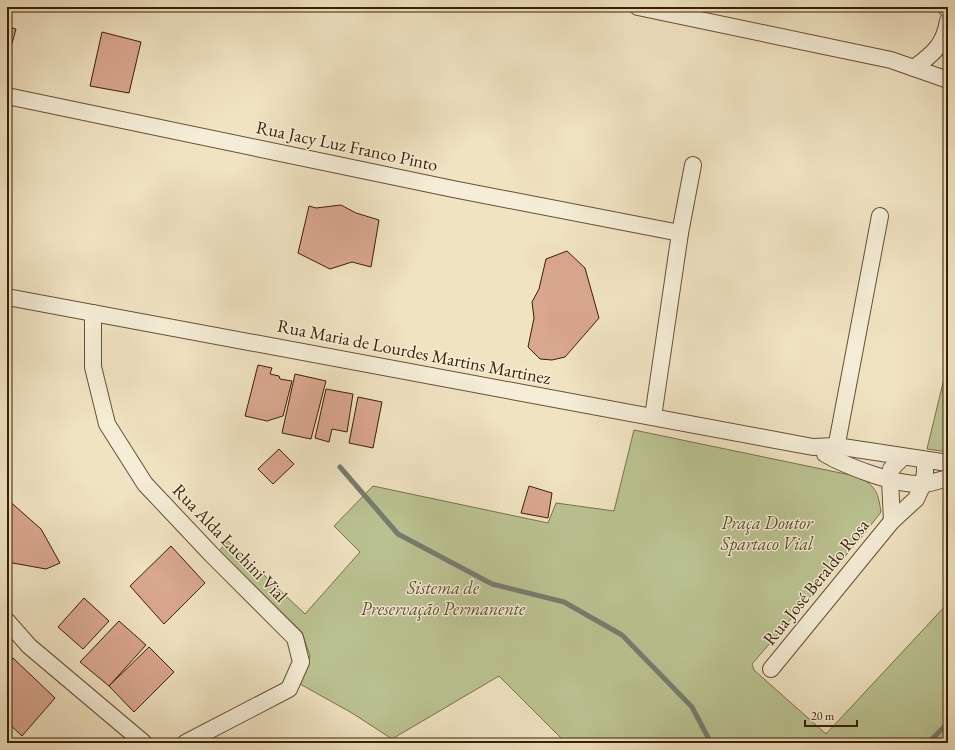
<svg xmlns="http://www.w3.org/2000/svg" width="955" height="750" font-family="'EB Garamond',serif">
<rect width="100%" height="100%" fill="#f0e3c2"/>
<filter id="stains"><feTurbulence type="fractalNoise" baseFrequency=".005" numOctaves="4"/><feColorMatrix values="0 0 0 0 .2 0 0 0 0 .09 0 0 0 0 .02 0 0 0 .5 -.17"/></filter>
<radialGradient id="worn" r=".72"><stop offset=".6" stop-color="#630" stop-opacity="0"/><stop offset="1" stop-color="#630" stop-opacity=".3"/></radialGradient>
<!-- green -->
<g fill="#bbc392" stroke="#7a714a">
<polygon points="948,362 948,452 927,449"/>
<path d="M634,430l226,47c17,11 18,16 21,35l-21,27 -108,125 2,6 72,64 122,-131v140h-382l-67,-67 -107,63 -40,-26 -52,-29 10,-28 -8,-24 -83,-81 9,-10 77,73 55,-62 -26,-26 39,-40 175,37 8,-20 58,8z"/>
</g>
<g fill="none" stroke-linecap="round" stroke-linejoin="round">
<!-- stream -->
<g stroke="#747e6f" stroke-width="5">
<polyline points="340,467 398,534 492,584 564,602 622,635 692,707 711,743"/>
<polyline points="928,743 948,723"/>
</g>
</g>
<!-- building -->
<g fill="#daa78f" stroke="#391f02">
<polygon points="7,27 16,29 7,61"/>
<polygon points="102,32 141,42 129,93 90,86"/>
<polygon points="341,205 356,213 379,220 371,267 352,262 330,269 298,253 309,206 316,208"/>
<polygon points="567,251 585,268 599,318 565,357 552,360 540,359 528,347 534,318 532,302 539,289 546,259"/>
<polygon points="258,365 272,368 270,374 279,376 280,379 292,381 283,416 267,421 245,416"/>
<polygon points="295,374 326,381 311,439 282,433"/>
<polygon points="326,389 353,394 347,432 332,429 329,442 315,438"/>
<polygon points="358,397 382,402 373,448 349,443"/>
<polygon points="279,449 294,464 273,484 258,469"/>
<polygon points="529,486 552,493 548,518 521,513"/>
<polygon points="7,499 41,529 60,563 46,569 7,562"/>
<polygon points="171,546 205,583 164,624 130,586"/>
<polygon points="84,598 109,621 83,649 58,627"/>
<polygon points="119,621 146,645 109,686 80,662"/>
<polygon points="149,647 174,672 134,712 109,686"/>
<polygon points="13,658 55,698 22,736 7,722 7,665"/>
</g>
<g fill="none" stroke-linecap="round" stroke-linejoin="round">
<defs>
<g id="street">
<polyline points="638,7 891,60 948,80"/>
<polyline points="946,7 948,10"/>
<path d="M914,68c19,-14 30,-23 34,-47"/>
<polyline points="7,96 453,189 680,233"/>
<polyline points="7,297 813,447 836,446 948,463"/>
<polyline points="93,313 93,367 107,424 145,484 212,555 295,638 301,662 289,689 185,743"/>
<polyline points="653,417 680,233 693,165"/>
<path d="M825,454c23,13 72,32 99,30 8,-1 16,-4 24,-6"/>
<polyline points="834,459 880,216"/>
<polyline points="892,521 890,480 891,469 903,457"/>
<polyline points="7,621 29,646 144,743"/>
<polyline points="771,669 892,521 916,499 923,484 925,472 925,460"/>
</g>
</defs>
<!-- street casing -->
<use href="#street" stroke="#675032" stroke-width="18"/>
<!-- street -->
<use href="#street" stroke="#f5edd7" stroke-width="16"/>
</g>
<g text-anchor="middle" stroke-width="3" stroke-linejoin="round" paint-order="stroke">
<!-- street labels -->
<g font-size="18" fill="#391f02" stroke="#f5edd7">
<text transform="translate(347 146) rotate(12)" y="6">Rua Jacy Luz Franco Pinto</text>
<text transform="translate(414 352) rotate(11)" y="6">Rua Maria de Lourdes Martins Martinez</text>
<text transform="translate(230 543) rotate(46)" y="6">Rua Alda Luchini Vial</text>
<text transform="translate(816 582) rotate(-51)" y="6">Rua José Beraldo Rosa</text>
</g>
<!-- park labels -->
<g font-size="18" font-style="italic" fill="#60502d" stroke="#f5edd7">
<text x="767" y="529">Praça Doutor<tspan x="767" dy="21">Spartaco Vial</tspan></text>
<text x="443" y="594">Sistema de<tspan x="443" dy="21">Preservação Permanente</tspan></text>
</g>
</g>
<!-- margin -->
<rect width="955" height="750" fill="none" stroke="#f0e3c2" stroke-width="24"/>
<rect x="8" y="8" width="939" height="734" fill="none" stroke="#391f02" stroke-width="2"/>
<rect x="12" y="12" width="931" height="726" fill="none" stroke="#391f02"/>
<!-- scale -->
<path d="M805 720v6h52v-6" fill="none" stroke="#391f02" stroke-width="2"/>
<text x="811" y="720" font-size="12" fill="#391f02" stroke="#f5edd7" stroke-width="3" paint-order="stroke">20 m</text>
<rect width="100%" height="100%" filter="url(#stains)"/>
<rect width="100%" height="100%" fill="url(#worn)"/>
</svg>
